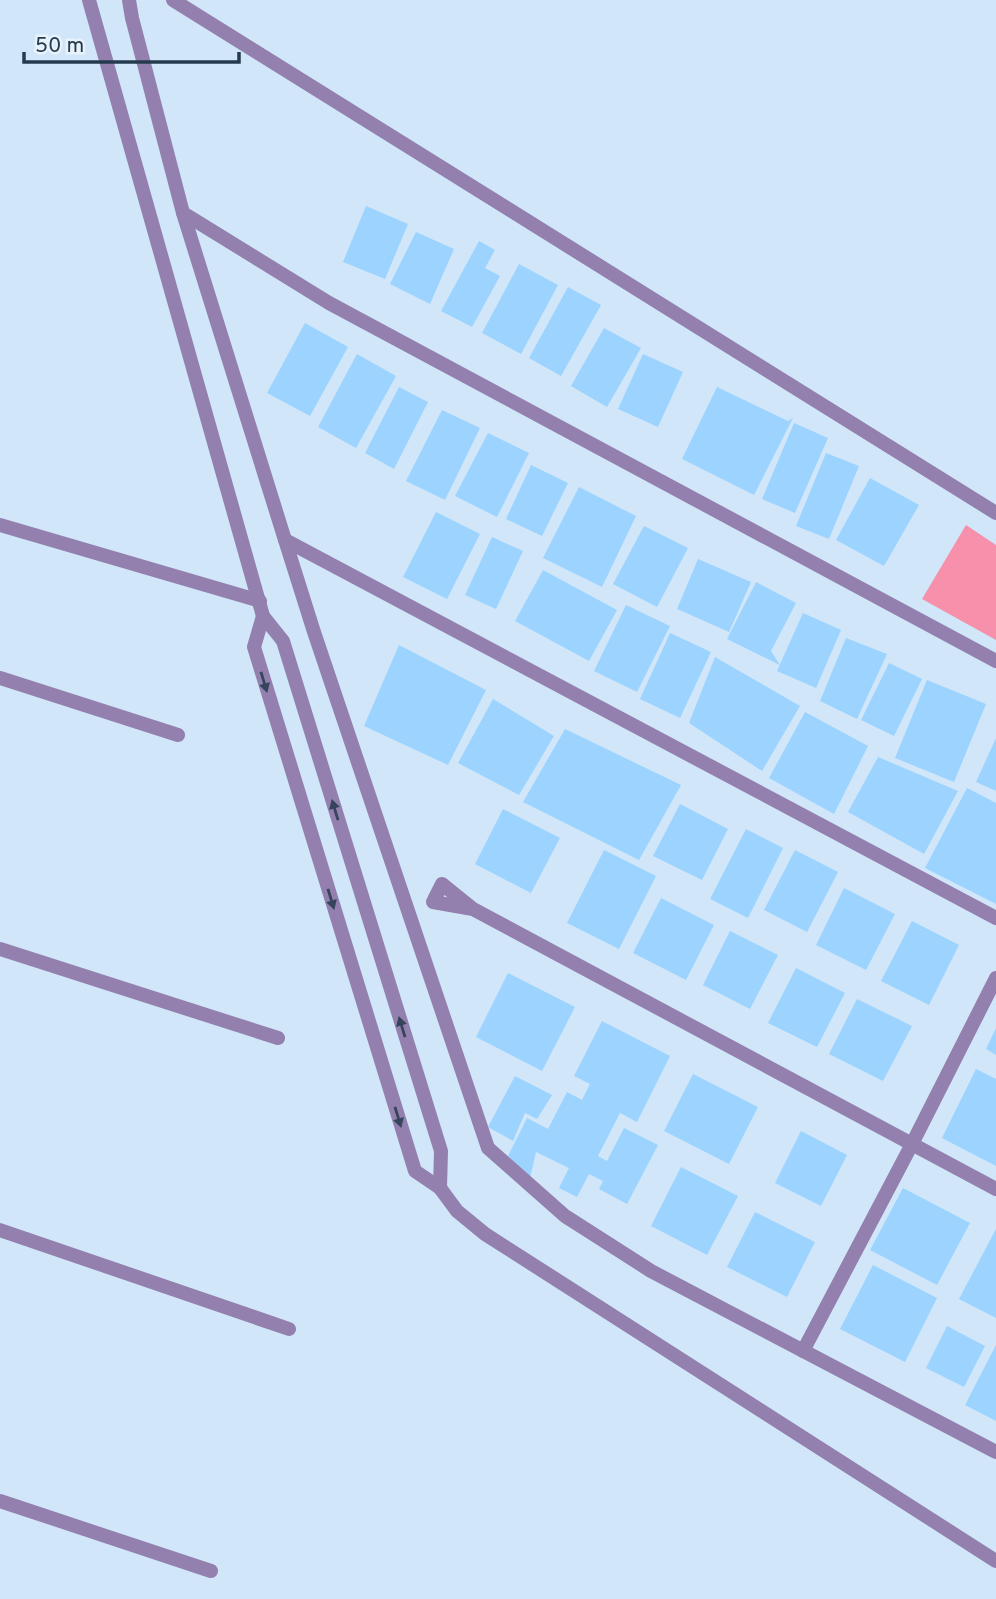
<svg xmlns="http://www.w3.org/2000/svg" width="996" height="1599" font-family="Overpass,sans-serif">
<rect width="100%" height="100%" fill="#d1e7f9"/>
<!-- green -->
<polygon fill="#f690ab" points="966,525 996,545 996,640 922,599"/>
<!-- building -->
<g fill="#9cd3ff">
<polygon points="366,206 408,224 385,279 343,262"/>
<polygon points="416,232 454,249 430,304 390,284"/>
<polygon points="479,241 495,250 485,268 500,276 472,327 441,311"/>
<polygon points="519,264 558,285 521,354 482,333"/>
<polygon points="568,287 601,305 561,376 529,358"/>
<polygon points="305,323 348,347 310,416 267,393"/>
<polygon points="604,328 641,348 607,407 571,386"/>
<polygon points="357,354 396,376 356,448 318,427"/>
<polygon points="643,354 683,372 658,427 618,409"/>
<polygon points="399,387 428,402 394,469 365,453"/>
<polygon points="717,387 788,421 793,418 754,495 682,459"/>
<polygon points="442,410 480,428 445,500 406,481"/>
<polygon points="794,423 828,438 795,513 762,499"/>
<polygon points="488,433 529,453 497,517 455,496"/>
<polygon points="826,453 859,466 829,539 796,526"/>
<polygon points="531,465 568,483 542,536 506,519"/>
<polygon points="870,478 919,505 884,566 836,540"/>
<polygon points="579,487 636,516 602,587 543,558"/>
<polygon points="436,512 480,534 447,599 403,577"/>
<polygon points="644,526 688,548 657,607 613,584"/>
<polygon points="492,537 523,551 496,609 465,595"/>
<polygon points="698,559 751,582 729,632 677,609"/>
<polygon points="543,570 617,610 589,661 515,621"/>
<polygon points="756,582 796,603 771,651 780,665 727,639"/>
<polygon points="626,605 670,626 637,692 594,671"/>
<polygon points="803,613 841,630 816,688 777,671"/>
<polygon points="670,633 711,652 680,718 640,699"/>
<polygon points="846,638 887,654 857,719 820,701"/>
<polygon points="399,645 486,690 448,765 364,726"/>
<polygon points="715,657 800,706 762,771 689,723"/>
<polygon points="889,663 922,679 894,736 861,720"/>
<polygon points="927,680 986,704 954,782 895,758"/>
<polygon points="493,699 554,736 519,795 458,763"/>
<polygon points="805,712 868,746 834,814 769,778"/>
<polygon points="565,729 681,785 639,860 523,802"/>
<polygon points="996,738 996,791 976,782"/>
<polygon points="878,757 958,791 924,854 848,812"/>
<polygon points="967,788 996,803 996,904 925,868"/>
<polygon points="680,804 728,829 702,880 653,856"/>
<polygon points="503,809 560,838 531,893 475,864"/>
<polygon points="746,829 783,848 748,918 710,899"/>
<polygon points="604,850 656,876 619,949 567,923"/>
<polygon points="795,850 838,872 807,932 764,910"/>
<polygon points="844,888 895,914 866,970 816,945"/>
<polygon points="661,898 714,925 686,980 633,953"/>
<polygon points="912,921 959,945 929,1005 881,981"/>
<polygon points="730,931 778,955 750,1009 703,985"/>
<polygon points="796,968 845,993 817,1047 768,1023"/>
<polygon points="508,973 575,1007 542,1071 476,1037"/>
<polygon points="857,999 912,1026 883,1081 829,1054"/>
<polygon points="602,1021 670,1056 637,1122 620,1113 598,1156 607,1161 624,1128 658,1145 627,1204 599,1189 603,1181 589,1174 577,1197 559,1188 569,1168 536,1152 530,1178 508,1156 527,1118 548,1129 567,1092 582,1100 590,1084 574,1076"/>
<polygon points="996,1028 996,1055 986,1049"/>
<polygon points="976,1069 996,1079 996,1166 942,1138"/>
<polygon points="693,1074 758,1107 729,1164 664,1131"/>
<polygon points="515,1076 552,1095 537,1119 525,1113 513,1141 488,1127"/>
<polygon points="801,1131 847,1155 821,1206 775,1183"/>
<polygon points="681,1167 738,1196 707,1255 651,1226"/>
<polygon points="903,1188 970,1223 937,1285 870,1250"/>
<polygon points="755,1212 815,1242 787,1297 727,1267"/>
<polygon points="996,1229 996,1318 959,1299"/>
<polygon points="873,1265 937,1298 905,1362 840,1329"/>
<polygon points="947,1326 985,1346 964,1387 926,1368"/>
<polygon points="996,1345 996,1421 965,1405"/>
</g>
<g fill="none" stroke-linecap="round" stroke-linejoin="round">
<!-- street -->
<g stroke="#9380ae" stroke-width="14">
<polyline points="89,0 263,616 283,641 441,1151 440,1188"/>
<polyline points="129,0 132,18 183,213 285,540 314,632 488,1148 565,1216 651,1271 996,1452"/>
<polyline points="173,0 996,513"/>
<polyline points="183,213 329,303 996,661"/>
<polyline points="0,525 260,601"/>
<polyline points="285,540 996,918"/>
<polyline points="263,616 254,647 415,1171 440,1188 457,1211 485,1234 996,1561"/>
<polyline points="0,678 178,735"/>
<polyline points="473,909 433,902 442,884 473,909 996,1189"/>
<polyline points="0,949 278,1038"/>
<polyline points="0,1230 289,1329"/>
<polyline points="803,1351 912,1144 996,978"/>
<polyline points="0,1501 211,1571"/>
</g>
</g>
<!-- one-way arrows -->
<defs><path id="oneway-solid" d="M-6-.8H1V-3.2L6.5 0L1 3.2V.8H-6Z" transform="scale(1.75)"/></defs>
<g fill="#36455c">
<use href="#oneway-solid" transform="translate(264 682) rotate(73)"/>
<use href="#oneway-solid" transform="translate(335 810) rotate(-107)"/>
<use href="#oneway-solid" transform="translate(331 899) rotate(73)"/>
<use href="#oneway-solid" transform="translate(402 1027) rotate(-107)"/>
<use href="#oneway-solid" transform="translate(398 1117) rotate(73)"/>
</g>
<!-- scale -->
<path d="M24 52v10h215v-10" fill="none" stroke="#253b4d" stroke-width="3.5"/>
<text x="35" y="52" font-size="21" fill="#253b4d" stroke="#e8f2fc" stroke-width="5" paint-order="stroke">50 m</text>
</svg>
